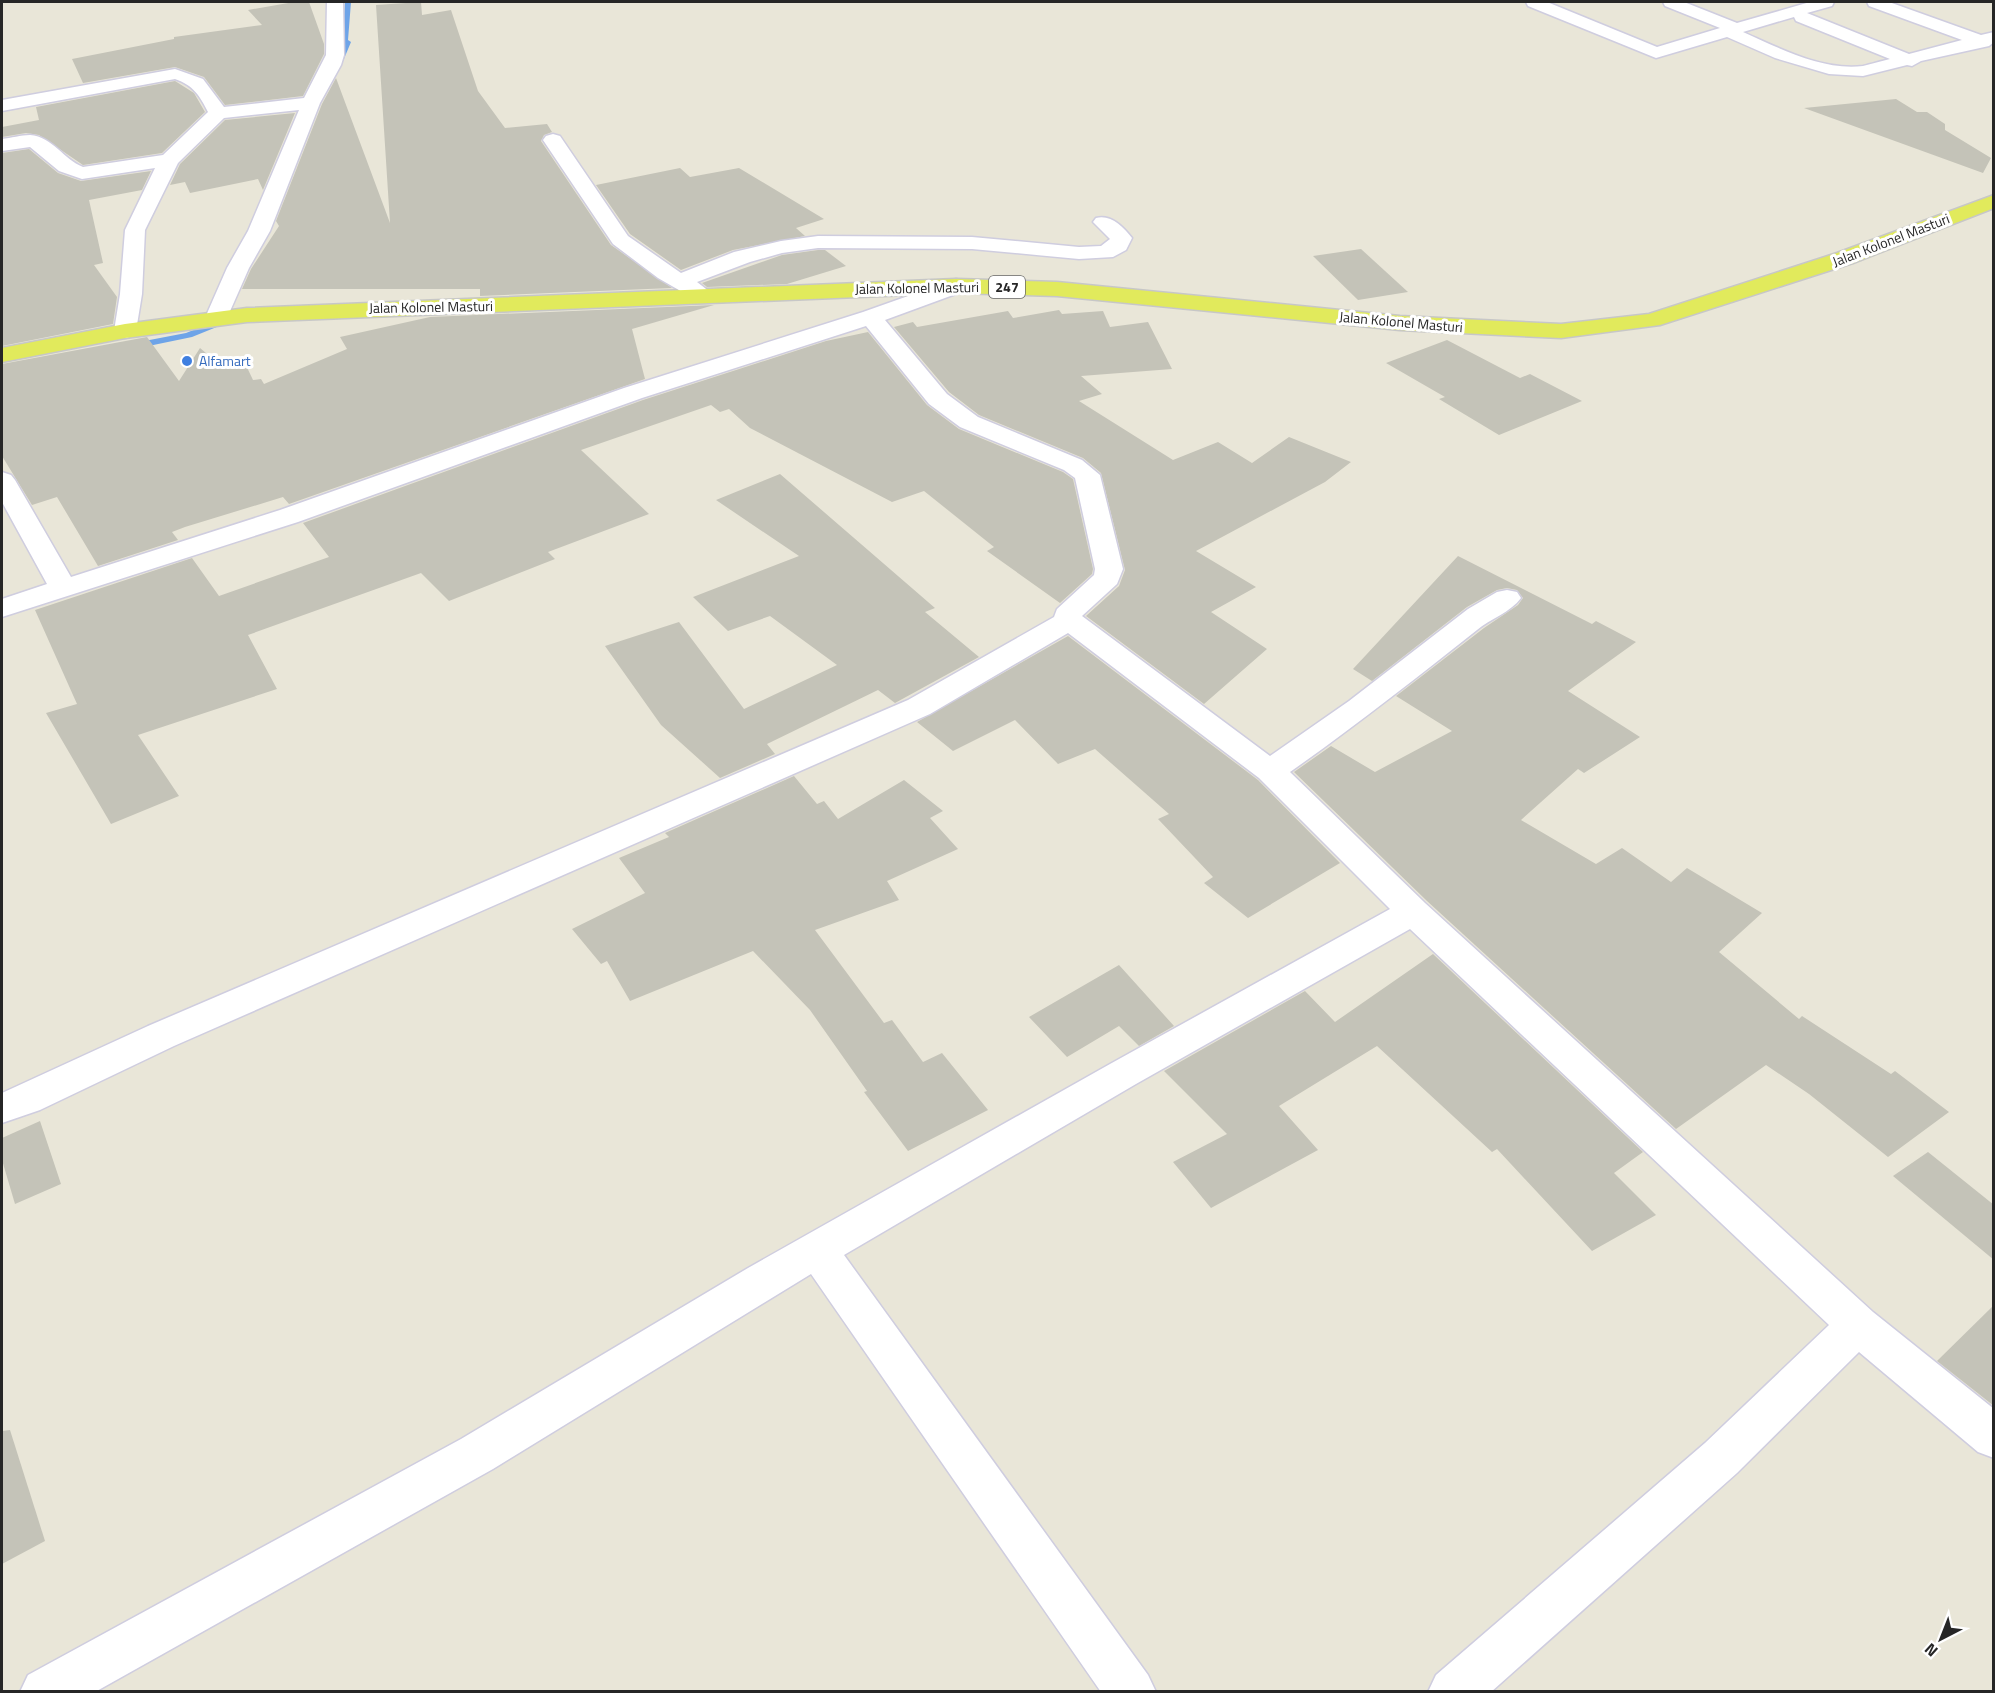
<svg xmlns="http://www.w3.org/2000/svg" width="1995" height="1693" font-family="'Titillium Web',sans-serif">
<rect width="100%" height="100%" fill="#e9e6d8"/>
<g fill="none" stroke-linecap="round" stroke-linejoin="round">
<!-- stream -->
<g fill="#6ea4e8" fill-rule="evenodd">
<polygon points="345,2 351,2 348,40 351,42 341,66 337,68 333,66 342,46"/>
<polygon points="221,319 224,320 224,324 192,337 134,349 129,346 134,343 186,333"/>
</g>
</g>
<!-- building -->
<g fill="#c4c3b8">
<polygon points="294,2 309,2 324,44 324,54 303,96 225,105 204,77 175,67 83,83 72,59 174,39 174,37 262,25 248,10"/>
<polygon points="421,2 422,15 451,10 478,91 505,128 547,124 552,132 544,135 541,141 611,245 672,288 480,296 480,289 242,289 251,269 279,226 276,221 322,104 336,78 390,223 376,5"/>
<polygon points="175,81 194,93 205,112 162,153 83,165 39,135 26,133 2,137 2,127 39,120 36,107"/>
<polygon points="1896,99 1917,112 1927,112 1945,124 1945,130 1991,158 1983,173 1804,108"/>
<polygon points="295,113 263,190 258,179 190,193 185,182 170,185 180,164 225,120"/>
<polygon points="29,149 58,173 81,181 151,171 142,190 89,200 103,263 94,265 117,297 113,324 2,346 2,153"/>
<polygon points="680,168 690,177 739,168 824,219 796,228 805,236 733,250 681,270 630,234 596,185"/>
<polygon points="1361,249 1408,292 1358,300 1313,256"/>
<polygon points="818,250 825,250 846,266 787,284 707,287 702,283 782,255"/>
<polygon points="714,305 632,329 645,379 289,504 283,497 185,527 172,532 178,540 98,566 57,497 32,505 2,456 2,364 147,337 179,381 200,348 219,364 243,359 253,380 261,379 264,384 347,349 340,337 430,317"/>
<polygon points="1059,310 1062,314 1103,311 1110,327 1148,322 1172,369 1081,376 1102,394 1079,401 1173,460 1218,442 1252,463 1289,437 1351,462 1325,482 1196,551 1256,587 1211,612 1267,649 1204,704 1086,616 1119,586 1125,570 1101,473 1083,458 979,415 949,392 894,327 913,322 917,327 1008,311 1013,318"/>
<polygon points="868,332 927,405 959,429 1063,472 1073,479 1093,569 1092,574 1060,603 987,551 994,547 924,491 892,502 750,428 729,409 720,412 711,405 581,450 649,514 548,552 555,559 449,601 421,573 248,635 277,689 138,735 179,796 111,824 46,713 77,704 35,610 192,558 219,596 329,557 303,523 643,400 826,341"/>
<polygon points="1447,340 1520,378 1530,374 1582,401 1499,435 1439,399 1445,397 1386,363"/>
<polygon points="780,474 935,608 925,612 979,657 895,703 878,690 767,744 775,754 720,778 661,725 605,646 679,622 744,709 837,665 770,616 728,631 693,597 799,556 716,500"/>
<polygon points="1458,556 1592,624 1596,621 1636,642 1568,691 1640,737 1584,773 1578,769 1521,820 1596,864 1622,848 1671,882 1687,868 1762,913 1719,952 1799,1019 1802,1016 1891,1074 1895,1071 1949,1112 1888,1157 1809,1094 1766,1065 1676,1129 1427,901 1294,772 1331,746 1375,772 1452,731 1396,696 1484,628 1518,605 1523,598 1517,590 1507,588 1497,590 1467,607 1372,681 1353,669"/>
<polygon points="1068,636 1258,780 1340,863 1248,918 1204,883 1213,877 1158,819 1169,814 1095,749 1058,764 1015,720 953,751 917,722"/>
<polygon points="794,776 817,804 824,801 838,819 904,780 943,811 930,818 958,849 887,881 899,900 815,930 884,1023 892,1020 923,1062 942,1053 988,1110 908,1151 864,1092 867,1091 810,1010 753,951 630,1001 607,961 601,964 572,929 645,893 619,858 669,837 665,833"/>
<polygon points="1433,954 1643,1152 1614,1173 1656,1215 1592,1251 1497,1149 1492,1152 1377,1046 1279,1106 1318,1150 1211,1208 1173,1162 1227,1134 1164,1071 1305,991 1335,1022"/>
<polygon points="1119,965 1174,1026 1139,1046 1119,1026 1067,1057 1029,1017"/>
<polygon points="40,1121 61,1184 15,1204 2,1160 2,1138"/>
<polygon points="1928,1152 1994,1205 1994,1260 1893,1176"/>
<polygon points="1994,1305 1994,1406 1937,1361"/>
<polygon points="10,1430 45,1541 2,1564 2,1431"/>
</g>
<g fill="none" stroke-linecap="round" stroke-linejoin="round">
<defs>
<g id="street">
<path d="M327,2h16l1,53 -3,10 -21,38 -50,128 -21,37 -22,50 -3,5 -8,2 -8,-2 -3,-5 22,-50 21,-37 51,-121 -75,8 -46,45 -33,67 -3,64 -6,37 -3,5 -8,2 -8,-2 -3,-5 6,-37 5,-64 30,-62 -73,11 -23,-8 -29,-24 -28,4v-12c9,-1 19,-4 28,-4 23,2 33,24 53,32l80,-12 45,-43c-8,-16 -15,-27 -33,-33l-173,32v-11l173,-31 28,10 21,28 80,-9 22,-43z"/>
<path d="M1526,2h21l110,45 63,-19 -55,-22 -2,-4h21l53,21 73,-21h24l-2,4 -25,7 102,41 53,-14 -93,-34 -2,-4h22l92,33 13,-3v10l-5,4 -68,15 -9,5 -5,-1 -44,11 -34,-2 -54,-16 -48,-21 -71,21 -128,-52zM1794,17l2,4 94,38c-9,2 -18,5 -27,7 -41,5 -84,-18 -120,-34z"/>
<path d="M553,134l7,2 68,100 53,37 53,-21 47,-11 37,-5 154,1 107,10 22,-1 9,-7 -17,-17 3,-4c14,-4 27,8 36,20l-6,12 -13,7 -34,2 -107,-10 -154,-1 -36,5 -32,9 -53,20 13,10 -3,5 -8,2 -8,-2 -33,-19 -45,-34 -70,-104 3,-4z"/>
<path d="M956,279l8,2 3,5 -3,5 -79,29 62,74 31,23 104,43 18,15 23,94 -6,15 -35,32 188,140 79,-55 119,-92 29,-17 10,-2 10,2 4,6c-10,14 -31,21 -44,32 -62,49 -123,97 -187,142l135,131 448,409 121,97v49l-16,-6 -119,-100 -122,121 -246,219h-63l8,-17 269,-232 124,-118 -419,-396 -274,155 -292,171 304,420 8,17h-55l-290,-418 -318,195 -398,223h-75l8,-17 433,-236 287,-171 362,-204 280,-155 -131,-131 -191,-145 -138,81 -756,332 -134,64 -38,13v-30l146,-67 760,-326 146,-83 3,-8 37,-34 1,-6 -20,-91 -11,-8 -104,-43 -31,-23 -63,-78 -224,72 -344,124 -296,95v-18l45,-15 -45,-82v-30l9,3 4,5 56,97 209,-67 344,-122 239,-76z"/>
</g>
<polygon id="primary" points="1994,195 1994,208 1853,263 1660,325 1561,338 1400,330 1057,296 956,293 247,322 125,338 2,362 2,348 125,324 247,308 956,279 1057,282 1400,316 1561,324 1649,314 1837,253"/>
</defs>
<!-- street casing -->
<use href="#street" stroke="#cfcddf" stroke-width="3"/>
<!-- primary casing -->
<use href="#primary" stroke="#c7c7c7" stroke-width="3"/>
<!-- street -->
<use href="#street" fill="#fff" fill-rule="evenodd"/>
<!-- primary -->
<use href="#primary" fill="#e1ea5c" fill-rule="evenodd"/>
</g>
<!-- markers -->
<circle fill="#3f7fe0" stroke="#fff" stroke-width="2" cx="187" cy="361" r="6"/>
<g text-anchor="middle" stroke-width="6" stroke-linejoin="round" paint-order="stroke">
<!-- far-street labels -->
<g font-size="14" fill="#262626" stroke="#fff">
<text transform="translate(1891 240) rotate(-21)" y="5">Jalan Kolonel Masturi</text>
<text transform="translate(917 288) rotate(-1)" y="5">Jalan Kolonel Masturi</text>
<text transform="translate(431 307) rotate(-1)" y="5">Jalan Kolonel Masturi</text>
<text transform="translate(1401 322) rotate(5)" y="5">Jalan Kolonel Masturi</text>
</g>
<!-- shield labels -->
<rect fill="#fff" stroke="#676767" stroke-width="1.5" x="989" y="276" width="36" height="22" rx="4.5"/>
<g font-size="14" font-weight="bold" fill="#262626">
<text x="1007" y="292">247</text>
</g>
<!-- far-shop labels -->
<g font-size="14" fill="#366cbe" stroke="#fff" text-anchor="start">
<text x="199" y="366">Alfamart</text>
</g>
</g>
<!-- border -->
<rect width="1995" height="1693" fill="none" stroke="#262626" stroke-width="6"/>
<!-- north arrow -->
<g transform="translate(1941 1639) rotate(222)" stroke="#ffffff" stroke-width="4.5" paint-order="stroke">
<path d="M0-4.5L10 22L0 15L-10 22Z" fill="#262626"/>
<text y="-9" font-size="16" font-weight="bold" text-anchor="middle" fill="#262626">N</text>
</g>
</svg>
